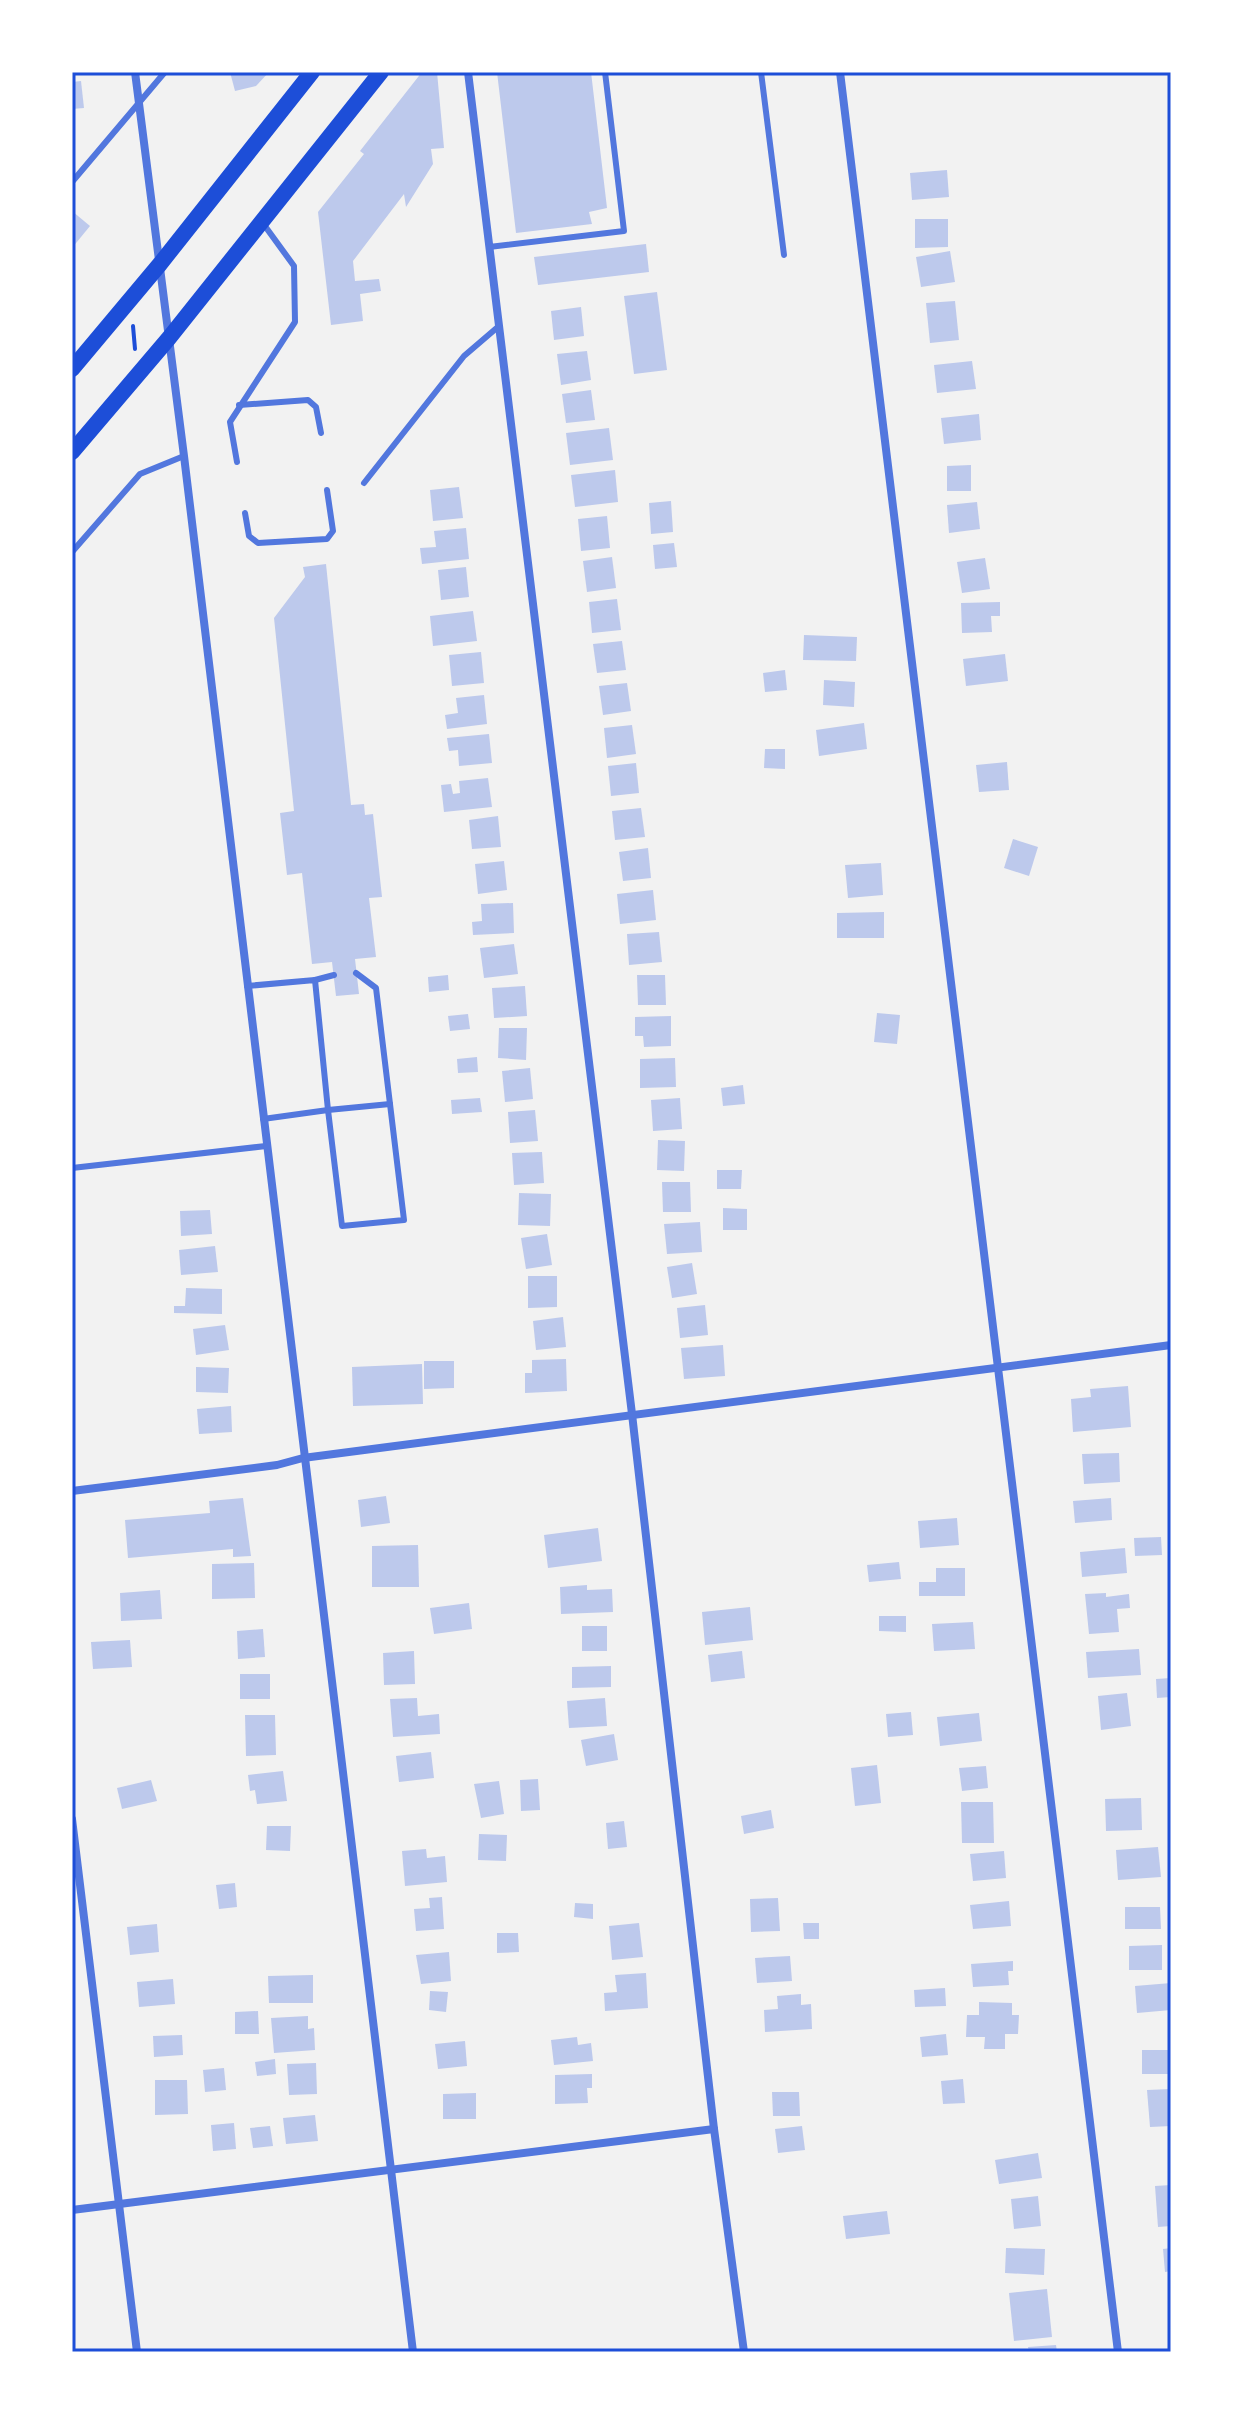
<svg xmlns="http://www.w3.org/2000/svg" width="1243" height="2424" font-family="'DM Sans',sans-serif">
<rect width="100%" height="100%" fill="#f2f2f2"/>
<!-- building -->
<g fill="#bdc9ec">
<polygon points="230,72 269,72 256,86 235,91"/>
<polygon points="422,72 437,72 444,148 431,149 433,164 406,207 404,194 353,261 355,281 379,279 381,291 360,294 363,321 331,325 318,212 364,154 360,151"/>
<polygon points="497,72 591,72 607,208 589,212 592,224 516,233"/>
<polygon points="81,81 84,108 72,109 72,82"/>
<polygon points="947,170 949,197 912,200 910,173"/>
<polygon points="72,211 90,226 72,248"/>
<polygon points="915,219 948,219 948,247 915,248"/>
<polygon points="646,244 649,272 538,285 534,257"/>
<polygon points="950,251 955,282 921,287 916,257"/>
<polygon points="657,292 667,370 634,374 624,296"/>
<polygon points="955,301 959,340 930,343 926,303"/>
<polygon points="581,307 584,336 554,340 551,311"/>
<polygon points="587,351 591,380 561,385 557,354"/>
<polygon points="972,361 976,389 937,393 934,365"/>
<polygon points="591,390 595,420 566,423 562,394"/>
<polygon points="979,414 981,440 944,444 941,418"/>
<polygon points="609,428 613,460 570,465 566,433"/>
<polygon points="971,465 971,491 947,491 947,466"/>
<polygon points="615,470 618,502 575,507 571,475"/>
<polygon points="459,487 463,518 433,521 430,490"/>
<polygon points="671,501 673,532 651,534 649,503"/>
<polygon points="977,502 980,529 949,533 947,505"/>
<polygon points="607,516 610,548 581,551 578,519"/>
<polygon points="466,528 469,559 422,564 420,548 436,547 434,531"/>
<polygon points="674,543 677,567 655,569 653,545"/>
<polygon points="612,557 616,588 587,592 583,561"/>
<polygon points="985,558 990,589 962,593 957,562"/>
<polygon points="326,564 351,805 364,804 365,815 373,814 382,897 369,898 376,957 355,959 359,994 336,996 332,962 312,964 302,873 287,875 280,813 294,811 274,618 305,577 303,567"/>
<polygon points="466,567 469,597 441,600 438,570"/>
<polygon points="617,599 621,630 592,633 589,602"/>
<polygon points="1000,602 1000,616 991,616 992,632 962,633 961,603"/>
<polygon points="473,611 477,641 433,646 430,616"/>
<polygon points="804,635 857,637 856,661 803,660"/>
<polygon points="622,641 626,670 597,673 593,644"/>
<polygon points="481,652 484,683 452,686 449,655"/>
<polygon points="1005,654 1008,681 966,686 963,659"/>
<polygon points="785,670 787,690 765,692 763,673"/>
<polygon points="824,680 855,682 854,707 823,705"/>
<polygon points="627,683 631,711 603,715 599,686"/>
<polygon points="484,695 487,724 447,729 445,715 458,713 456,698"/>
<polygon points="864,723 867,749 819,756 816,730"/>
<polygon points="632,725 636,754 607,758 604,728"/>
<polygon points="489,734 492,763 459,766 458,750 449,751 447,738"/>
<polygon points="765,749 785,749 785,769 764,768"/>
<polygon points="1007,762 1009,790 979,792 976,765"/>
<polygon points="636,763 639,793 611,796 608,766"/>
<polygon points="488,778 492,807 444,812 441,785 451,784 453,794 460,793 459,781"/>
<polygon points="641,808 645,837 615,840 612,811"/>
<polygon points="498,816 501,847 472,849 469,820"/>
<polygon points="1013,839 1038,847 1029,876 1004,868"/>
<polygon points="648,848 651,878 623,881 619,852"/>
<polygon points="504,861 507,890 478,894 475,864"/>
<polygon points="881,863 883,895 848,898 845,865"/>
<polygon points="653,890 656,920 620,924 617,894"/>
<polygon points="513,903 514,933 473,935 472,922 482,921 481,904"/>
<polygon points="884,912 884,938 837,938 837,913"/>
<polygon points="659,932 662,962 629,965 627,934"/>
<polygon points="514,944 518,974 484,978 480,948"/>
<polygon points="448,975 449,990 429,992 428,977"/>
<polygon points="637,975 665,975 666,1005 638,1005"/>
<polygon points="525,986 527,1016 494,1018 492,988"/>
<polygon points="877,1013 900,1015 897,1044 874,1042"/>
<polygon points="468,1014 470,1029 450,1031 448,1016"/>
<polygon points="671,1016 671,1046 644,1047 643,1036 635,1036 635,1017"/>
<polygon points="499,1028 527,1028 526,1060 498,1058"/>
<polygon points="477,1057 478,1072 458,1073 457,1059"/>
<polygon points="675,1058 676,1087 640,1088 640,1059"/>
<polygon points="530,1068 533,1099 505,1102 502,1071"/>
<polygon points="743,1085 745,1104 723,1106 721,1088"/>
<polygon points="480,1098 482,1112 452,1114 451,1100"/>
<polygon points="680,1098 682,1129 653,1131 651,1100"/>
<polygon points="535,1110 538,1141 510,1143 508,1112"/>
<polygon points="658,1140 685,1141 684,1171 657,1170"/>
<polygon points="542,1152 544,1183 514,1185 512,1153"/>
<polygon points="717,1170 742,1170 741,1189 717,1189"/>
<polygon points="662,1182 690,1182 691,1212 663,1212"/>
<polygon points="519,1193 551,1194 550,1226 518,1225"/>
<polygon points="723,1208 747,1209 747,1230 723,1230"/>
<polygon points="210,1210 212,1234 181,1236 180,1211"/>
<polygon points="700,1222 702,1252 667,1254 664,1224"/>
<polygon points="547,1234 552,1265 526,1269 521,1238"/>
<polygon points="215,1246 218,1272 181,1275 179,1250"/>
<polygon points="692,1263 697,1294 672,1298 667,1267"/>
<polygon points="528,1276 557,1276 557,1307 528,1308"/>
<polygon points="186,1288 222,1289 222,1314 174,1313 174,1306 185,1306"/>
<polygon points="705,1305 708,1335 680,1338 677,1308"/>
<polygon points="563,1317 566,1347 536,1350 533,1321"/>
<polygon points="225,1325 229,1350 196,1355 193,1329"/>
<polygon points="723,1345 725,1376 684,1379 681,1348"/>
<polygon points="566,1359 567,1391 525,1393 525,1373 532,1373 532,1360"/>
<polygon points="424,1361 454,1361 454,1388 424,1389"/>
<polygon points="422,1364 423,1404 353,1406 352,1367"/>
<polygon points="196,1367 229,1368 228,1393 196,1392"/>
<polygon points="1128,1386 1131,1427 1073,1432 1071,1399 1091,1397 1090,1389"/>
<polygon points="231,1406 232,1432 199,1434 197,1409"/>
<polygon points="1119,1453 1120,1482 1084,1484 1082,1454"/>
<polygon points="386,1496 390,1523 361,1527 358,1500"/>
<polygon points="243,1498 251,1556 233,1557 233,1549 128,1558 125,1520 210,1513 209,1501"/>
<polygon points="1111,1498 1112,1520 1075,1523 1073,1501"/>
<polygon points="957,1518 959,1545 920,1548 918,1521"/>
<polygon points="598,1528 602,1561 548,1568 544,1535"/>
<polygon points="1161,1537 1162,1555 1135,1556 1134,1538"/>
<polygon points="418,1545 419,1587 372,1587 372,1546"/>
<polygon points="1125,1548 1127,1573 1082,1577 1080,1552"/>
<polygon points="899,1562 901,1579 869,1582 867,1565"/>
<polygon points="254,1563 255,1598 212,1599 212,1564"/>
<polygon points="936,1568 965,1568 965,1596 919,1596 919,1582 936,1582"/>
<polygon points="587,1585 587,1590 612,1589 613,1612 561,1614 560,1587"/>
<polygon points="160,1590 162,1619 121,1621 120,1593"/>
<polygon points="1106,1593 1106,1597 1129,1594 1130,1608 1117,1609 1119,1632 1089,1634 1085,1594"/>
<polygon points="469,1603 472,1629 434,1634 430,1608"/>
<polygon points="750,1607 753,1640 705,1645 702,1612"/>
<polygon points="879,1616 906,1616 906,1632 879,1631"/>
<polygon points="973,1622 975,1649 934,1651 932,1624"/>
<rect x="582" y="1626" width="25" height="25"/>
<polygon points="263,1629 265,1657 238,1659 237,1631"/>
<polygon points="130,1640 132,1667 93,1669 91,1642"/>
<polygon points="1139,1649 1141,1675 1088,1678 1086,1652"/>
<polygon points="414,1651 415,1684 384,1685 383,1653"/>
<polygon points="742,1651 745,1678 711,1682 708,1655"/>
<polygon points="611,1666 611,1687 572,1688 572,1667"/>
<rect x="240" y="1674" width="30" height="25"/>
<polygon points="1171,1678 1171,1697 1157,1698 1156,1679"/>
<polygon points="1127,1693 1131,1726 1101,1730 1098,1696"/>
<polygon points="417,1698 418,1716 439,1714 440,1734 393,1737 390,1699"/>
<polygon points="605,1698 607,1726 569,1728 567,1701"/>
<polygon points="911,1712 913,1735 888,1737 886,1714"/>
<polygon points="979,1713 982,1741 940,1746 937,1717"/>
<polygon points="245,1715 275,1715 276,1755 246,1756"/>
<polygon points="614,1734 618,1760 586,1766 581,1740"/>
<polygon points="431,1752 434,1778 399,1782 396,1756"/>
<polygon points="877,1765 881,1803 855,1806 851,1768"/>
<polygon points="986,1766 988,1788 962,1791 959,1768"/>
<polygon points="283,1771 287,1801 257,1804 255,1790 250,1791 248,1775"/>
<polygon points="538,1779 540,1810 521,1811 520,1780"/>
<polygon points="151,1780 157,1801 122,1809 117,1788"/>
<polygon points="499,1781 504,1814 481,1818 474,1784"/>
<polygon points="1141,1798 1142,1830 1106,1831 1105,1799"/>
<polygon points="961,1802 993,1802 994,1843 962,1843"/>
<polygon points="771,1810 774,1828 744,1834 741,1816"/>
<polygon points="624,1821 627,1847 608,1849 606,1823"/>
<polygon points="267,1826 291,1826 290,1851 266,1850"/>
<polygon points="479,1834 507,1835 506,1861 478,1860"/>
<polygon points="1158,1847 1161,1877 1118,1880 1116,1850"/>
<polygon points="426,1849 427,1858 445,1856 447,1882 405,1886 402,1851"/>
<polygon points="1004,1851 1006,1878 973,1881 970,1854"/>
<polygon points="235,1883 237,1907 219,1909 216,1885"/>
<polygon points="442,1897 444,1929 416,1931 414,1909 430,1908 429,1898"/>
<polygon points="778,1898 780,1931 751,1932 750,1899"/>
<polygon points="1009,1901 1011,1926 973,1929 970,1905"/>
<polygon points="575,1903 593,1904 593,1919 574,1917"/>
<polygon points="1125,1907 1160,1907 1161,1929 1125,1929"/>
<polygon points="639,1923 643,1957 612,1960 609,1926"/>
<polygon points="803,1923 819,1923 819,1939 804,1939"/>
<polygon points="157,1924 159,1952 130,1955 127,1927"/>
<polygon points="497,1933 518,1933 519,1952 497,1953"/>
<polygon points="1162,1945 1162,1970 1129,1970 1129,1946"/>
<polygon points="449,1952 451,1981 421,1984 416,1955"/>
<polygon points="790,1956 792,1981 757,1983 755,1958"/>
<polygon points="1013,1961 1013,1971 1008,1971 1009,1985 973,1987 971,1964"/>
<polygon points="646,1973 648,2008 605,2011 604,1993 617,1992 615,1975"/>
<polygon points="313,1975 313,2003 269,2003 268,1976"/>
<polygon points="173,1979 175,2004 139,2007 137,1982"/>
<polygon points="1171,1983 1171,2010 1137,2013 1135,1986"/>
<polygon points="945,1988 946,2006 915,2007 914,1990"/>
<polygon points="430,1991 448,1992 446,2012 429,2010"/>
<polygon points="801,1994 801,2005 811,2004 812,2029 765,2032 764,2010 778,2009 777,1996"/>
<polygon points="979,2002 1012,2003 1012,2015 1019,2015 1018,2034 1005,2034 1005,2049 984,2049 985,2037 966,2037 967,2015 979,2015"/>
<polygon points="258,2011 259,2034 235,2034 235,2012"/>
<polygon points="308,2016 308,2029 314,2028 315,2050 274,2053 271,2018"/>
<polygon points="946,2034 948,2055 922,2057 920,2037"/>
<polygon points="182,2035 183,2055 154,2057 153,2036"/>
<polygon points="577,2037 578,2045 591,2043 593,2061 554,2065 551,2040"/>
<polygon points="465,2041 467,2066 438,2069 435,2044"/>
<rect x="1142" y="2050" width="29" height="24"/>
<polygon points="275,2059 276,2074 257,2076 255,2062"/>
<polygon points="316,2063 317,2094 289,2095 287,2064"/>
<polygon points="224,2068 226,2090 205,2092 203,2070"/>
<polygon points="592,2074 592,2088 587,2088 588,2103 555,2104 555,2075"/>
<polygon points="963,2079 965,2103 943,2104 941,2081"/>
<polygon points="155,2080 187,2080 188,2114 155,2115"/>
<polygon points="1171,2089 1171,2126 1150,2127 1147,2090"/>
<polygon points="772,2092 799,2092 800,2116 773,2116"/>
<polygon points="476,2093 476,2119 443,2119 443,2094"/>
<polygon points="315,2115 318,2141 286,2144 283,2118"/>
<polygon points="234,2123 236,2149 213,2151 211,2125"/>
<polygon points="270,2126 273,2146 253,2148 250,2128"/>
<polygon points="802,2126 805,2150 778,2153 775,2129"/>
<polygon points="1038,2153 1042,2178 999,2184 995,2160"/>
<polygon points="1171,2185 1171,2226 1158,2227 1155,2186"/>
<polygon points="1038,2196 1041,2226 1014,2229 1011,2199"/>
<polygon points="887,2211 890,2234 846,2239 843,2216"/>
<polygon points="1006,2248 1045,2249 1044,2275 1005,2273"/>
<polygon points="1171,2248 1171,2271 1165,2272 1163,2249"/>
<polygon points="1047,2289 1052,2337 1014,2341 1009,2293"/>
<polygon points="1056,2345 1057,2352 1029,2352 1028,2347"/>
</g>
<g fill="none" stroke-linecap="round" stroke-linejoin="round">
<!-- path -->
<polyline stroke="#1d4ed8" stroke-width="4" points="133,326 135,349"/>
<!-- service -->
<g stroke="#5277de" stroke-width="6">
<polyline points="761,72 784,255"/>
<polyline points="72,182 165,72"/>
<polyline points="489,247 624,231 605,72"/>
<polyline points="239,405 308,400 316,407 321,433"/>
<polyline points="237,462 230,422 295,322 294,266 262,222"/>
<polyline points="364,483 464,356 499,326"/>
<polyline points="245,513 249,536 258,543 327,539 333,531 327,490"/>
<polyline points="72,552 140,474 184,456"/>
<polyline points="315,980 334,975"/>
<polyline points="247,986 315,980 328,1110 390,1104"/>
<polyline points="263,1119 328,1110 342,1226 404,1220 376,988 356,973"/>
<polyline points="72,1168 266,1146"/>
</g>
<!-- minor -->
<g stroke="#5277de" stroke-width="8">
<polyline points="135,72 184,456 413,2352"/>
<polyline points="468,72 632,1414 714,2129 744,2352"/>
<polyline points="840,72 1118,2352"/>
<polyline points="72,1491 277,1465 303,1458 1171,1345"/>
<polyline points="72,1819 137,2352"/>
<polyline points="72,2210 714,2129"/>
</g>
<!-- secondary -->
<g stroke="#1d4ed8" stroke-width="16">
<polyline points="72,369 160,264 312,72"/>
<polyline points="72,452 169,338 381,72"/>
</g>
</g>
<!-- border -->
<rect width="1243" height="2424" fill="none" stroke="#ffffff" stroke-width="148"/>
<rect x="74" y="74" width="1095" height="2276" fill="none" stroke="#1d4ed8" stroke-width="3"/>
</svg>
